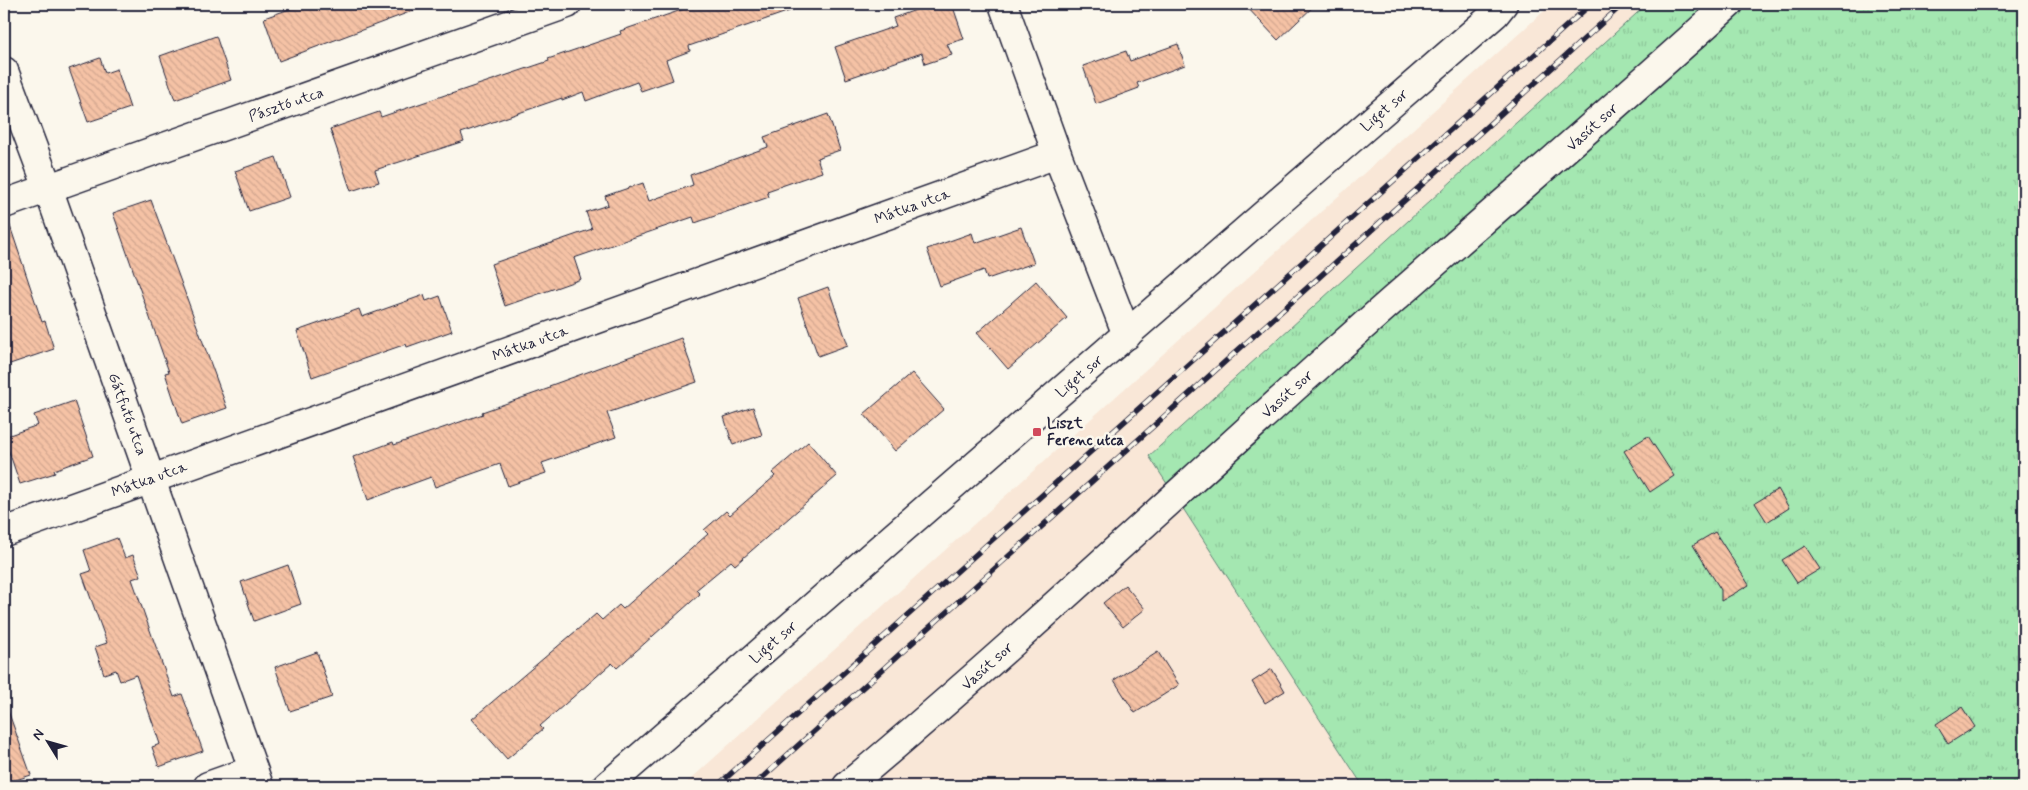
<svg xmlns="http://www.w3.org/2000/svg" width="2028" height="790" font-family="Mynerve,sans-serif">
<defs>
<pattern id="grass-tufts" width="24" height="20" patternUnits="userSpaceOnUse" patternTransform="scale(1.25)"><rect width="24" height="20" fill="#a4e7b1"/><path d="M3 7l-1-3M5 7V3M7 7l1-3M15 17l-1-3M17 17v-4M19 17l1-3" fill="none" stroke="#8dc699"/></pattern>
<pattern id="building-back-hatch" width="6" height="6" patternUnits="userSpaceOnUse" patternTransform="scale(1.25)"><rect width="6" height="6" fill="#f5c2a5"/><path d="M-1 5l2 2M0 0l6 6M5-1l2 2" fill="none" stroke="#d2a68f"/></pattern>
</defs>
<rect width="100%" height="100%" fill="#fbf7ec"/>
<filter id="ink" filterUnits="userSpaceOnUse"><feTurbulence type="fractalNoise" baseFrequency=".02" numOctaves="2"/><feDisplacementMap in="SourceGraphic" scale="10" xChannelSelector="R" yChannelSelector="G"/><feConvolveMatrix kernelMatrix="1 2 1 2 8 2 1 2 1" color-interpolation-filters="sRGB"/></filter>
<g filter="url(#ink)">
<!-- built -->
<polygon fill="#f9e7d7" points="1552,4 1647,4 1149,456 1363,786 683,786"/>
<!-- grass -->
<polygon fill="url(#grass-tufts)" stroke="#638476" points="1647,4 2024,4 2024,786 1363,786 1149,456"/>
<!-- building -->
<g fill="url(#building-back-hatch)" stroke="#22223b">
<polygon points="304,4 422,4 423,7 279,61 264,18"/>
<polygon points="699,4 800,4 801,7 689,46 690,51 666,60 673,80 641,91 637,82 586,101 583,92 562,100 562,98 461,133 464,141 375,170 379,182 351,191 330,129 379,112 381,117 448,94 448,95 549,61 548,59 621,34 620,31"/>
<polygon points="933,4 952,4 964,39 947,44 952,55 925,64 922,53 846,79 835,47 896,26 893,18"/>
<polygon points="1244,4 1316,4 1278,40"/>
<polygon points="216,36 231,80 175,100 160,56"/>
<polygon points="1178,44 1185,65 1137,83 1139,88 1096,104 1083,66 1126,51 1130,61"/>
<polygon points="100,58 105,73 117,69 130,108 88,122 69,69"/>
<polygon points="828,114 840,150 817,158 822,172 767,191 769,197 695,223 693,217 574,258 581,279 505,306 491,264 592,229 586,212 608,205 605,196 643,183 649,201 693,185 690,175 768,147 764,137"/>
<polygon points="276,157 290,197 249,211 235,171"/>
<polygon points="151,200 227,408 182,424 165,373 169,372 113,213"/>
<polygon points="8,220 42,322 45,321 54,349 4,366 4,221"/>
<polygon points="1021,227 1034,263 987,279 984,270 940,286 927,249 972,233 975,243"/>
<polygon points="1036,281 1067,318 1008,369 977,333"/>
<polygon points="828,287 848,345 818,356 798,298"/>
<polygon points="424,295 426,301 440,296 452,331 407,347 406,344 312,377 297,331 359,309 362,317"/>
<polygon points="681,338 697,382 607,413 616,437 542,463 546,473 508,486 500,464 435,487 431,477 368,500 353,457 393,442 394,445 483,414 482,412 550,388 549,386"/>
<polygon points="912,373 944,409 895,451 864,414"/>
<polygon points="74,401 93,456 54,470 55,473 20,484 4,437 38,425 34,415"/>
<polygon points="753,407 762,435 733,445 724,417"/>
<polygon points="1648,436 1674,476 1650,492 1624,451"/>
<polygon points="808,442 837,476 735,565 731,561 696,590 700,594 617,668 612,663 540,726 543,729 507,759 472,719 596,614 602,620 619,605 623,609 708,534 704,530 726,511 730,515 775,476 772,473"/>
<polygon points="1778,489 1789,508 1767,522 1755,503"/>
<polygon points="1715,532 1749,585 1721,601 1721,590 1693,545"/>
<polygon points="117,538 125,558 133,555 141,576 132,579 146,619 174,697 182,694 203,751 159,767 152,747 160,744 136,675 120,681 116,670 104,674 95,647 107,643 82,574 91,571 84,550"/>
<polygon points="1805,546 1820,569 1797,583 1782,560"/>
<polygon points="288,565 301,604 254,621 241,582"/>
<polygon points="1125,585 1145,609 1123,627 1103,603"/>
<polygon points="317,652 332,697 290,711 275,667"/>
<polygon points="1158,652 1179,685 1135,713 1114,680"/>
<polygon points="1272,669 1285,691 1265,703 1252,682"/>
<polygon points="1962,707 1975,727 1948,744 1936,724"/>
<polygon points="4,708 7,708 31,775 4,784"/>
</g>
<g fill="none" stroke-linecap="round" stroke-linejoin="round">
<defs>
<g id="minor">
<polyline points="1003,4 1057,154 1127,335"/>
<polyline points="4,71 48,188 259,786"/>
<polyline points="4,204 567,4"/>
<polyline points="4,532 1057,154"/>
<polyline points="208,786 253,770"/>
<polyline points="607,786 1495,14 1503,4"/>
<path d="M847,786c167,-139 325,-289 487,-434 131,-117 265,-230 395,-348"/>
</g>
</defs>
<!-- minor casing -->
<use href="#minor" stroke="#22223b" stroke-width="31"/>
<!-- minor -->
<use href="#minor" stroke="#fbf7ec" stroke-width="28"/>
<defs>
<g id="rail">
<polyline points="717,786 1591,4"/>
<polyline points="753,786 1623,4"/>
</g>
</defs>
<!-- rail casing -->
<use href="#rail" stroke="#22223b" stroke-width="5.5"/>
<!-- rail -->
<use href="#rail" stroke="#fbf7ec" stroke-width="4" stroke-dasharray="11" stroke-linecap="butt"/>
</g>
</g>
<!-- markers -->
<rect fill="#d1495b" stroke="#fbf7ec" stroke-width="2" x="1032" y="427" width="10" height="10" rx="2.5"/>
<g text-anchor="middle" stroke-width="5" stroke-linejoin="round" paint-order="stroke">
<!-- street labels -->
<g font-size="15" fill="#22223b" stroke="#fbf7ec">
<text transform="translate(286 104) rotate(-19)" y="5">Pásztó utca</text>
<text transform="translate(1384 110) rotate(-41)" y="5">Liget sor</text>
<text transform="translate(1592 127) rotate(-42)" y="5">Vasút sor</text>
<text transform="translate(912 206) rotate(-20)" y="5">Mátka utca</text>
<text transform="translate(530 343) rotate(-20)" y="5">Mátka utca</text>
<text transform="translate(1079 376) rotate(-41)" y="5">Liget sor</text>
<text transform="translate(1287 394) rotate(-42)" y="5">Vasút sor</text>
<text transform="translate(128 414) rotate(70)" y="5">Gátfutó utca</text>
<text transform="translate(149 479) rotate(-20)" y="5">Mátka utca</text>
<text transform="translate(773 642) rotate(-41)" y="5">Liget sor</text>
<text transform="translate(987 666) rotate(-42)" y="5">Vasút sor</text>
</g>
<!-- poi labels -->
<g font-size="15" font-weight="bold" fill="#22223b" stroke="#fbf7ec" text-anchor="start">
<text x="1047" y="428">Liszt<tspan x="1047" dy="17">Ferenc utca</tspan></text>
</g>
</g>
<!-- margin -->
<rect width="2028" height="790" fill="none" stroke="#fbf7ec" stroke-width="20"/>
<rect x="10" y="10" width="2008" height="770" fill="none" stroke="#22223b" stroke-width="2" filter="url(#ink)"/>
<!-- north arrow -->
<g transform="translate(48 742) rotate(307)" stroke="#fbf7ec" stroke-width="4" paint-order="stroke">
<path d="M0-4L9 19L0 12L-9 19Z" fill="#22223b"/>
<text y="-8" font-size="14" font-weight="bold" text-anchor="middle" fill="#22223b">N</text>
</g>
</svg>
